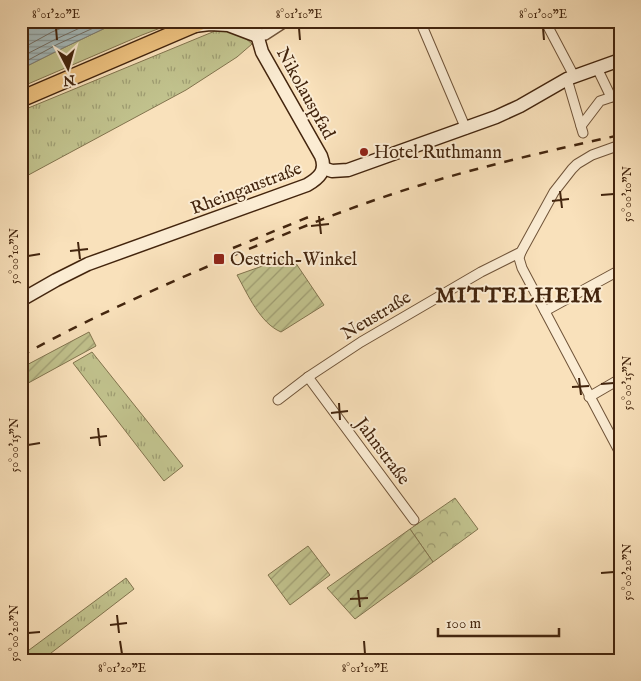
<svg xmlns="http://www.w3.org/2000/svg" width="641" height="681" font-family="'IM FELL English',serif">
<defs>
<pattern id="grass-tufts" width="24" height="20" patternUnits="userSpaceOnUse" patternTransform="scale(1.25)"><rect width="24" height="20" fill="#c1c28d"/><path d="M3 7l-1-3M5 7V3M7 7l1-3M15 17l-1-3M17 17v-4M19 17l1-3" fill="none" stroke="#9e9d72"/></pattern>
<pattern id="forest-crowns" width="20" height="18" patternUnits="userSpaceOnUse" patternTransform="scale(1.25)"><rect width="20" height="18" fill="#c1c28d"/><path d="M2 6a3 3 0 1 1 6 0M12 15a3 3 0 1 1 6 0" fill="none" stroke="#9e9d72"/></pattern>
<pattern id="garden-furrows" width="10" height="10" patternUnits="userSpaceOnUse" patternTransform="scale(1.25)"><rect width="10" height="10" fill="#c1c28d"/><path d="M-1 1l2-2M0 10L10 0M9 11l2-2" fill="none" stroke="#9e9d72"/></pattern>
<pattern id="water-rules" width="6" height="5" patternUnits="userSpaceOnUse" patternTransform="scale(1.25)"><rect width="6" height="5" fill="#a4babc"/><path d="M0 2.5h6" fill="none" stroke="#879797"/></pattern>
</defs>
<rect width="100%" height="100%" fill="#f9e1bb"/>
<filter id="stains"><feTurbulence type="fractalNoise" baseFrequency=".004" numOctaves="4"/><feColorMatrix values="0 0 0 0 .2 0 0 0 0 .09 0 0 0 0 .02 0 0 0 .5 -.17"/></filter>
<radialGradient id="worn" r=".72"><stop offset=".6" stop-color="#630" stop-opacity="0"/><stop offset="1" stop-color="#630" stop-opacity=".3"/></radialGradient>
<!-- grass -->
<g fill="url(#grass-tufts)" stroke="#82744e">
<polygon points="228,30 243,36 252,44 237,57 186,90 21,179 21,111 215,31"/>
<polygon points="92,352 183,466 164,481 73,363"/>
<polygon points="126,578 134,589 42,660 24,660 21,658 21,656"/>
</g>
<!-- forest -->
<polygon fill="url(#forest-crowns)" stroke="#82744e" points="455,498 478,529 433,562 410,529"/>
<!-- park -->
<polygon fill="#c1c28d" stroke="#82744e" points="120,21 179,21 142,35 21,87 21,69 61,49"/>
<!-- garden -->
<g fill="url(#garden-furrows)" stroke="#82744e">
<path d="M291,256l33,49 -43,27c-21,-9 -33,-37 -44,-57z"/>
<polygon points="89,332 96,346 21,387 21,368"/>
<polygon points="410,529 433,562 355,619 327,588"/>
<polygon points="308,546 330,575 290,605 268,575"/>
</g>
<!-- water -->
<polygon fill="url(#water-rules)" stroke="#7d7e76" points="21,21 120,21 61,49 21,69"/>
<g fill="none" stroke-linecap="round" stroke-linejoin="round">
<!-- shore -->
<g stroke="#747065" stroke-width="1">
<polyline points="21,49 52,32 78,21"/>
<polyline points="21,57 56,39 95,21"/>
<polyline points="21,64 58,44 109,21"/>
</g>
<defs>
<g id="minor">
<polyline points="420,21 466,129"/>
<polyline points="545,21 574,76"/>
<polyline points="597,68 611,97"/>
<polyline points="567,79 583,133"/>
<polyline points="581,126 600,101 618,95 620,99"/>
<polyline points="521,252 519,258 522,268 620,453"/>
<polyline points="545,311 620,270"/>
<polyline points="308,377 414,520"/>
<polyline points="589,397 620,379"/>
<polyline points="278,400 308,377 361,342 481,272 521,252 554,192 572,169 577,164 592,155 620,145"/>
</g>
<polyline id="tertiary" points="257,36 265,34 285,21"/>
<g id="secondary">
<polyline points="194,26 210,24 228,25 257,36"/>
<polyline points="323,168 332,171 348,170 496,117 520,106 567,79 620,60"/>
<path d="M21,300l35,-20 32,-16 219,-79c12,-7 20,-14 14,-29l-59,-104 -9,-31"/>
</g>
<polyline id="primary" points="21,99 203,21"/>
</defs>
<!-- minor casing -->
<use href="#minor" stroke="#705439" stroke-width="11"/>
<!-- tertiary casing -->
<use href="#tertiary" stroke="#705439" stroke-width="14"/>
<!-- secondary casing -->
<use href="#secondary" stroke="#43250e" stroke-width="15"/>
<!-- primary casing -->
<use href="#primary" stroke="#43250e" stroke-width="18"/>
<!-- minor -->
<use href="#minor" stroke="#fbecd3" stroke-width="9"/>
<!-- tertiary -->
<use href="#tertiary" stroke="#fbecd3" stroke-width="11"/>
<!-- secondary -->
<use href="#secondary" stroke="#fbecd3" stroke-width="12"/>
<!-- primary -->
<use href="#primary" stroke="#ecc07e" stroke-width="15"/>
<!-- rail -->
<g stroke="#43250e" stroke-width="2.5" stroke-dasharray="9 9" stroke-linecap="butt">
<polyline points="233,248 311,216"/>
<path d="M21,356c72,-40 147,-73 223,-105 58,-24 117,-48 177,-66 65,-20 132,-35 199,-50"/>
</g>
</g>
<!-- ticks -->
<path fill="none" stroke="#43250e" stroke-width="2" d="M56,28l1,12M299,28l1,12M543,28l1,12M560,191l2,17M601,195l13,-1M552,201l17,-2M319,216l2,18M311,226l18,-2M78,242l2,17M70,251l18,-2M28,256l12,-2M579,378l2,17M601,384l13,-1M572,387l17,-1M339,403l1,17M331,413l17,-2M98,428l2,18M90,438l17,-2M28,445l12,-2M601,573l13,-1M358,590l2,17M350,599l18,-1M117,615l2,18M110,625l17,-2M28,633l12,-1M120,641l2,13M364,641l1,13"/>
<!-- markers -->
<g fill="#8f2418" stroke="#fbecd3" stroke-width="2">
<circle cx="364" cy="152" r="5"/>
<rect x="213" y="253" width="12" height="12" rx="2.5"/>
</g>
<g text-anchor="middle" stroke-width="4" stroke-linejoin="round" paint-order="stroke">
<!-- street labels -->
<g font-size="18" fill="#43250e" stroke="#fbecd3">
<text transform="translate(306 93) rotate(61)" y="6">Nikolauspfad</text>
<text transform="translate(246 188) rotate(-21)" y="6">Rheingaustraße</text>
<text transform="translate(376 315) rotate(-31)" y="6">Neustraße</text>
<text transform="translate(383 451) rotate(53)" y="6">Jahnstraße</text>
</g>
<!-- poi labels -->
<g font-size="18" fill="#43250e" stroke="#fbecd3" text-anchor="start">
<text x="374" y="158">Hotel Ruthmann</text>
<text x="230" y="265">Oestrich-Winkel</text>
</g>
<!-- district labels -->
<g font-size="22" font-weight="bold" letter-spacing="1" fill="#43250e" stroke="#fbecd3">
<text x="519" y="302">MITTELHEIM</text>
</g>
</g>
<!-- margin -->
<rect width="641" height="681" fill="none" stroke="#f9e1bb" stroke-width="55"/>
<!-- north arrow -->
<g transform="translate(68 68) rotate(174)" stroke="#fbecd3" stroke-width="4" paint-order="stroke">
<path d="M0-4L9 19L0 12L-9 19Z" fill="#43250e"/>
<text y="-8" font-size="14" font-weight="bold" text-anchor="middle" fill="#43250e">N</text>
</g>
<!-- scale -->
<path d="M438 628v8h121v-8" fill="none" stroke="#43250e" stroke-width="2.5"/>
<text x="446" y="628" font-size="15" fill="#43250e" stroke="#fbecd3" stroke-width="4" paint-order="stroke">100 m</text>
<rect x="28" y="28" width="586" height="626" fill="none" stroke="#43250e" stroke-width="2"/>
<g font-size="12" text-anchor="middle" fill="#43250e">
<text x="56" y="18">8°01'20"E</text>
<text x="299" y="18">8°01'10"E</text>
<text x="543" y="18">8°01'00"E</text>
<text transform="translate(627 194) rotate(-90)" y="4">50°00'10"N</text>
<text transform="translate(14 256) rotate(-90)" y="4">50°00'10"N</text>
<text transform="translate(627 383) rotate(-90)" y="4">50°00'15"N</text>
<text transform="translate(14 445) rotate(-90)" y="4">50°00'15"N</text>
<text transform="translate(627 572) rotate(-90)" y="4">50°00'20"N</text>
<text transform="translate(14 633) rotate(-90)" y="4">50°00'20"N</text>
<text x="122" y="672">8°01'20"E</text>
<text x="365" y="672">8°01'10"E</text>
</g>
<rect width="100%" height="100%" filter="url(#stains)"/>
<rect width="100%" height="100%" fill="url(#worn)"/>
</svg>
